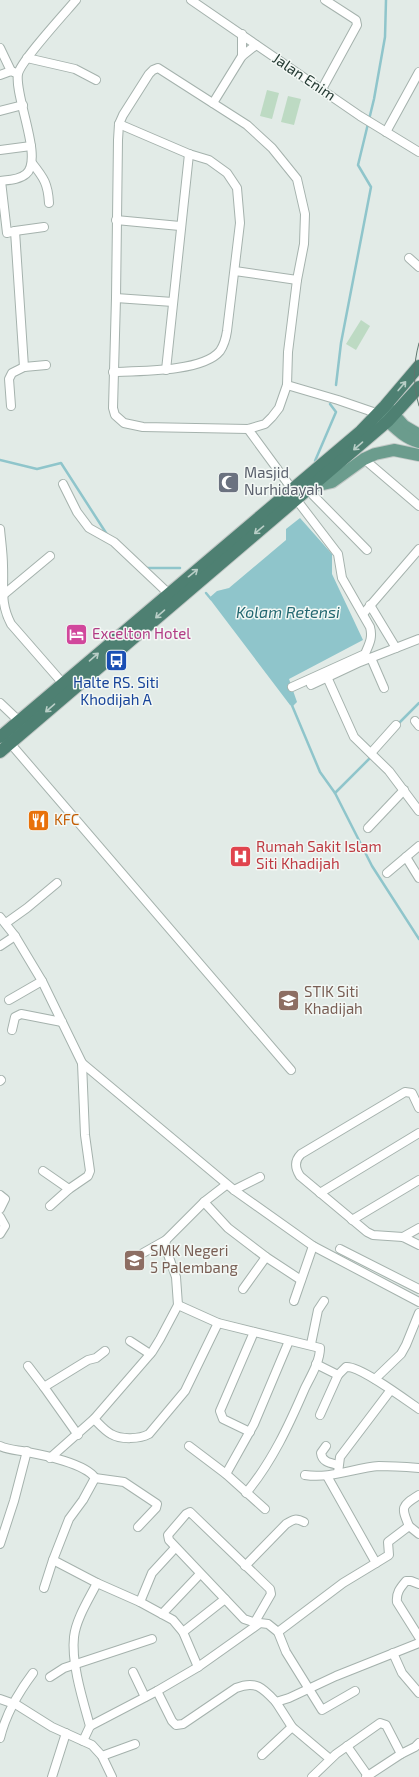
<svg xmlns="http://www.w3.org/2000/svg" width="419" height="1777" font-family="'Exo 2',sans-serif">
<rect width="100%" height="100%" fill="#e2ebe7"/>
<!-- green -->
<g fill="#bddac3">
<polygon points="267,90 279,93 272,119 260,116"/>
<polygon points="288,96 301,99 294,125 281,122"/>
<polygon points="361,320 370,326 356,350 346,344"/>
</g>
<!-- water -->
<polygon fill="#8fc5cb" points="300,518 332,554 332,574 363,640 289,679 297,702 293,706 290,705 209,598 217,591 229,588 286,540 286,529"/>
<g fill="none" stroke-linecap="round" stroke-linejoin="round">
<!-- stream -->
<g stroke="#8fc5cb" stroke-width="2.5">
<polyline points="336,385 341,343 371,187 358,165 374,99 385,37 386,0"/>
<polyline points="0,460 37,469 61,463 108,536"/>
<polyline points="315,461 336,412 330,404"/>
<polyline points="146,568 180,568"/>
<polyline points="206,593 211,599"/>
<polyline points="291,703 320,772 335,793 372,866 419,939"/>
<polyline points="398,724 419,703"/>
<polyline points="335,793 372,756"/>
</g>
<defs>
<g id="minor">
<polyline points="191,0 360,116 419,152"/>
<polyline points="0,48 11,71"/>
<polyline points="242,56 242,34"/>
<polyline points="27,58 75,69 96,80"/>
<polygon points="158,68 247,125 272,148 297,179 305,214 304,244 297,280 288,352 287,385 279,408 272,417 265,424 248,429 143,427 124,423 115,415 113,408 116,298 118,140 119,124 123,115 149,74 153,70"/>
<polyline points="0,75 11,71 16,73"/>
<polyline points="322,89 357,25 356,20 325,0"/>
<polyline points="213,103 242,56 256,45"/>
<polyline points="0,111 23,105"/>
<polyline points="386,132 419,72"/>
<polyline points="0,150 31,146"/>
<path d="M32,163c12,15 16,21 17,40"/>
<path d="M0,181c9,-1 19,-1 26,-7 18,-15 -12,-78 -8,-100 2,-12 47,-61 58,-74"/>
<polyline points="1,181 7,233 15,231 24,367"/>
<polyline points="116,220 180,226"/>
<polyline points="15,231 44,227"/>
<polyline points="409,258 419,267"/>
<polyline points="235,271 297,280"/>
<polyline points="116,298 173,302"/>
<polyline points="166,370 189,154"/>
<path d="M113,372c26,-1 90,0 107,-21 4,-6 6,-13 7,-20l13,-108 -3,-35 -10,-15 -18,-13 -20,-6 -70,-30"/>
<polyline points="287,385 338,400 379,414"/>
<polyline points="11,406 9,379 12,373 24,367 46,365"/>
<polyline points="248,429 292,489"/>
<polyline points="364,459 419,506"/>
<polyline points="63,484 77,512 89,528 114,542 168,593"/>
<polyline points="307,489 367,550"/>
<path d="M0,529c1,12 3,25 3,37 1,23 -3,37 8,58l55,63"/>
<polyline points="2,596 50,556"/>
<polyline points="370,605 396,648"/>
<polyline points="363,614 419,549"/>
<polyline points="371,658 384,688"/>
<polyline points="327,677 354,737 389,771 419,811"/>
<polyline points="311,685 360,662 419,639"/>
<path d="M292,687l73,-33c4,-10 8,-16 5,-27l-28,-49 -4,-24 -42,-55"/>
<polyline points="0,703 19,721"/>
<polyline points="415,721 419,726"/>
<polyline points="10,743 291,1070"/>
<polyline points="371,753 396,725"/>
<polyline points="368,828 404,790"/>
<polyline points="406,857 419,878"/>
<polyline points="387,873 419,846"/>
<polyline points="0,917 15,936 42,981 82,1063 234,1190 313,1246 419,1302"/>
<polyline points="6,923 27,908 57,883"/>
<polyline points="0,946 15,936"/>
<polyline points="9,1000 42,981"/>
<polyline points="12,1030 15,1017 21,1014 62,1022"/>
<polyline points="0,1081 1,1080"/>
<path d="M419,1108l-7,-15 -7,-1 -104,62c-7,7 -6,14 -1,22l67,56 6,3 30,2 16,8"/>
<polyline points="43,1171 69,1189"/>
<polyline points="234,1190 260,1177"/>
<polyline points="320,1193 419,1133"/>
<polyline points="0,1195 5,1199 0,1209"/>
<polyline points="204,1202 228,1228 266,1257 301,1280"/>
<polyline points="50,1206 69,1189 88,1176 90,1171 85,1135 82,1063"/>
<polyline points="0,1217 5,1226 0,1234"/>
<polyline points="352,1220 419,1180"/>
<polyline points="403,1237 419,1228"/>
<polyline points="340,1249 419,1289"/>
<polyline points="143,1253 166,1240"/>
<polyline points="243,1289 266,1257"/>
<polyline points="294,1301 313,1246"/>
<path d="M178,1305l40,18 102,25c0,13 -9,28 -15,40 -16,37 -33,74 -59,105"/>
<polyline points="130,1341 150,1354"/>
<polyline points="311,1344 318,1310 324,1301"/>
<path d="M316,1364l22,11 8,-8c13,-2 60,33 73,42"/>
<polyline points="28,1366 44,1387"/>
<polyline points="375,1379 401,1354 406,1345 419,1313"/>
<polyline points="320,1415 338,1375"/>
<path d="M94,1419c5,5 11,12 17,15 10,6 29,5 38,0l36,-43 33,-68"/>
<polyline points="250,1432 223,1419 220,1411 254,1332"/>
<polyline points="78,1435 44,1387 88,1360 96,1358 105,1351"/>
<path d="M0,1446c9,4 18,4 27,6 17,3 59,12 68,26l-12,22 -14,19 -16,41 44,23 43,19 33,18 10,12 15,35"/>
<polyline points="189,1446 226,1474 265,1509"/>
<path d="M326,1446l-5,7c1,9 9,10 17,12"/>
<polyline points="50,1458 94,1419 152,1352 160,1339 178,1305 176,1277 165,1246 166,1240 204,1202 226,1185"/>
<polyline points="338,1473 340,1457 390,1391"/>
<polyline points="226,1474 254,1424 289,1341"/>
<path d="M305,1475c25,4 49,-7 74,-9 13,0 27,1 40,2"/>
<polyline points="95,1478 124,1482 157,1504 156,1508 138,1527"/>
<polygon points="190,1512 270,1589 271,1594 256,1620 253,1622 244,1619 169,1540 168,1535 186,1514"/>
<polyline points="409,1526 419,1534"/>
<polyline points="0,1544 14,1501 27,1451"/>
<path d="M376,1563l13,-8 -1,-13 21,-16c-8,-19 -8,-20 10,-31"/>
<path d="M245,1566l41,-42c8,-5 10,-6 18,-2"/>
<path d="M419,1584l-8,-3h-5c-6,7 -10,12 -9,21l22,35"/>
<polyline points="44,1588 53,1560"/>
<polyline points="140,1602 152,1573 175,1548"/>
<polyline points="162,1614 200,1574"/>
<polyline points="183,1632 225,1599"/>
<polyline points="278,1632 343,1583 376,1563 327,1476"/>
<polyline points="393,1653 402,1673 419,1693"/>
<polyline points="133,1672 145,1697"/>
<polyline points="50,1677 64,1668 152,1639"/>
<path d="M157,1691l15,30 4,4 7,-1 53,-36c20,-8 27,0 40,14l13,-4 47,-22 83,-33"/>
<polyline points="0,1699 17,1705 52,1727 92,1745 102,1756 112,1777"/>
<polyline points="276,1702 292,1727"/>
<path d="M90,1726c-7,-25 -19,-63 -16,-89 2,-18 15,-38 23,-54"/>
<path d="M0,1738c6,-25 18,-45 33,-65"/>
<polyline points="83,1741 90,1726 157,1691 198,1667 260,1623 268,1624 278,1632 286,1652 322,1710 355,1691"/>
<polyline points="347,1746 368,1776"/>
<polyline points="262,1755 292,1727 330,1759"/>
<polyline points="102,1756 135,1744"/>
<polyline points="52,1777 66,1733"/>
<polyline points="312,1777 336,1754 380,1723 386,1725 401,1754"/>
<polyline points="366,1777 401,1754 415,1747 419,1743"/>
</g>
<g id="primary">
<polyline points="387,407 404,426 416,433"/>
<path d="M380,414c13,11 22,23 39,28"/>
<polyline points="310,487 332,482 364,459 375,454 394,450 419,455"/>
</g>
<g id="trunk">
<polyline points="0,737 361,431 385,406 419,366"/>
<polyline points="0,752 388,421 419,387"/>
</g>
</defs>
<!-- minor casing -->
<use href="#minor" stroke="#a5b2ad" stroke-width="10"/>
<!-- primary casing -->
<use href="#primary" stroke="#c2c8c6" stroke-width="14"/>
<!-- trunk casing -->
<use href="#trunk" stroke="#c2c8c6" stroke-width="14"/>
<!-- minor -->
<use href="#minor" stroke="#fff" stroke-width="8"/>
<!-- primary -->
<use href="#primary" stroke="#6b9c8d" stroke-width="12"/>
<!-- trunk -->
<use href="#trunk" stroke="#4e8072" stroke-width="12"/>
<!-- tram -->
<path stroke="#5e766e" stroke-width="1" d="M419,343c-6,22 -6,42 0,63"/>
</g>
<!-- one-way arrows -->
<defs><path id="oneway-shaft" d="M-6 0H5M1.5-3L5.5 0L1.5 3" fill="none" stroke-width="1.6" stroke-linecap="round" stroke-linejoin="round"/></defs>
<g stroke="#b9cec7">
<use href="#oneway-shaft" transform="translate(402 386) rotate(-50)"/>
<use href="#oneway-shaft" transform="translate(358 446) rotate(139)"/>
<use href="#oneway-shaft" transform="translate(259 530) rotate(140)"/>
<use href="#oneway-shaft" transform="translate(193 573) rotate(-39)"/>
<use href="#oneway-shaft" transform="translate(160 614) rotate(139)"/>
<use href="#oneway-shaft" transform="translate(94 657) rotate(-41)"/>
<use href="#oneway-shaft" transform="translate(50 708) rotate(139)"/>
</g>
<!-- icons -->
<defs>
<symbol id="mosque-square" viewBox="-11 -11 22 22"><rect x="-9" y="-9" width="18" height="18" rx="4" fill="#6b7280" stroke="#f3f8f5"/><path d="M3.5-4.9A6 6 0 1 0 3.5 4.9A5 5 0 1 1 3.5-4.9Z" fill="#fff"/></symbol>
<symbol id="hotel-square" viewBox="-11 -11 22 22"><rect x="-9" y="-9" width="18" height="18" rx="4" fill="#d1479c" stroke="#f3f8f5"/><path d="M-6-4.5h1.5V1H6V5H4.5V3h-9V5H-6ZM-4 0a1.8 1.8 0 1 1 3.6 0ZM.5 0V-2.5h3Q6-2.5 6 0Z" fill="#fff"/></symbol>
<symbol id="bus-square" viewBox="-11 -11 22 22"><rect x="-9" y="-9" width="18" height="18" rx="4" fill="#1a4fb4" stroke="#f3f8f5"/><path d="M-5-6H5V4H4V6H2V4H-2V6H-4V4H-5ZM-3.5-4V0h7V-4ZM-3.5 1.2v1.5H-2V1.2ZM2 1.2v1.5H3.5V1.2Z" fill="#fff"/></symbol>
<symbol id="restaurant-square" viewBox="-11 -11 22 22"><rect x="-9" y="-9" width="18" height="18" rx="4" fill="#e8710a" stroke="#f3f8f5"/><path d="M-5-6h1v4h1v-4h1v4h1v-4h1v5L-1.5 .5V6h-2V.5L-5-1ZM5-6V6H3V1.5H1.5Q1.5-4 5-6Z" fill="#fff"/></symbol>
<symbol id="hospital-square" viewBox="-11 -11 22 22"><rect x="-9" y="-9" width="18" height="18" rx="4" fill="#e0444e" stroke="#f3f8f5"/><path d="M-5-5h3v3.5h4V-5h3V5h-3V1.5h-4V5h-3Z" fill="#fff"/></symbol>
<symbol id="university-square" viewBox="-11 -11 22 22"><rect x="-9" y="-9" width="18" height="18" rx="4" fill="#8d6e63" stroke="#f3f8f5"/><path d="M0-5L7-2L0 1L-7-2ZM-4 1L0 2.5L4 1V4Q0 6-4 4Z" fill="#fff"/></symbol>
<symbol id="school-square" viewBox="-11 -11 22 22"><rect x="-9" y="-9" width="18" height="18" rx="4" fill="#8d6e63" stroke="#f3f8f5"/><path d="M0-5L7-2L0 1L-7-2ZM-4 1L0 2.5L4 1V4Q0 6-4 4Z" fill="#fff"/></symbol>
</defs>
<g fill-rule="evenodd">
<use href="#mosque-square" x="216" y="470" width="25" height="25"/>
<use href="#hotel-square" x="64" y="622" width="25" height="25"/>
<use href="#bus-square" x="104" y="648" width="25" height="25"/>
<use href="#restaurant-square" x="26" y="808" width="25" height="25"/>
<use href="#hospital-square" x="228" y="844" width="25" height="25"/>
<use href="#university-square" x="276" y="988" width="25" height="25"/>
<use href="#school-square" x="122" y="1248" width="25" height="25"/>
</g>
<g text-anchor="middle" stroke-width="3" stroke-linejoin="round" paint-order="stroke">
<!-- street labels -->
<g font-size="15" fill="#243a33" stroke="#f3f8f5">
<text transform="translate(304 77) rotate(34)" y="5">Jalan Enim</text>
</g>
<!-- worship labels -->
<g font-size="15" fill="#5b616d" stroke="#f3f8f5" text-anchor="start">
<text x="244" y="478">Masjid<tspan x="244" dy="17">Nurhidayah</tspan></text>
</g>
<!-- hotel labels -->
<g font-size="15" fill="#b23c85" stroke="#f3f8f5" text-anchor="start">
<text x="92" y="639">Excelton Hotel</text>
</g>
<!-- transit labels -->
<g font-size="15" fill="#164399" stroke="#f3f8f5">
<text x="116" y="688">Halte RS. Siti<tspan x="116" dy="17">Khodijah A</tspan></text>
</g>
<!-- food labels -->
<g font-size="15" fill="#c56008" stroke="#f3f8f5" text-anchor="start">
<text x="54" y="825">KFC</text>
</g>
<!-- health labels -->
<g font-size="15" fill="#be3a42" stroke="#f3f8f5" text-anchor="start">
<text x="256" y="852">Rumah Sakit Islam<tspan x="256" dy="17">Siti Khadijah</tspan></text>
</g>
<!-- education labels -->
<g font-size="15" fill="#785e54" stroke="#f3f8f5" text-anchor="start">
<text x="304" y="997">STIK Siti<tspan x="304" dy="17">Khadijah</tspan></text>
<text x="150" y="1256">SMK Negeri<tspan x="150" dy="17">5 Palembang</tspan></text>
</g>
<!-- water labels -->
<g font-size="16" font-style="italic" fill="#246871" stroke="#f3f8f5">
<text x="288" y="618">Kolam Retensi</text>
</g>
</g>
</svg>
